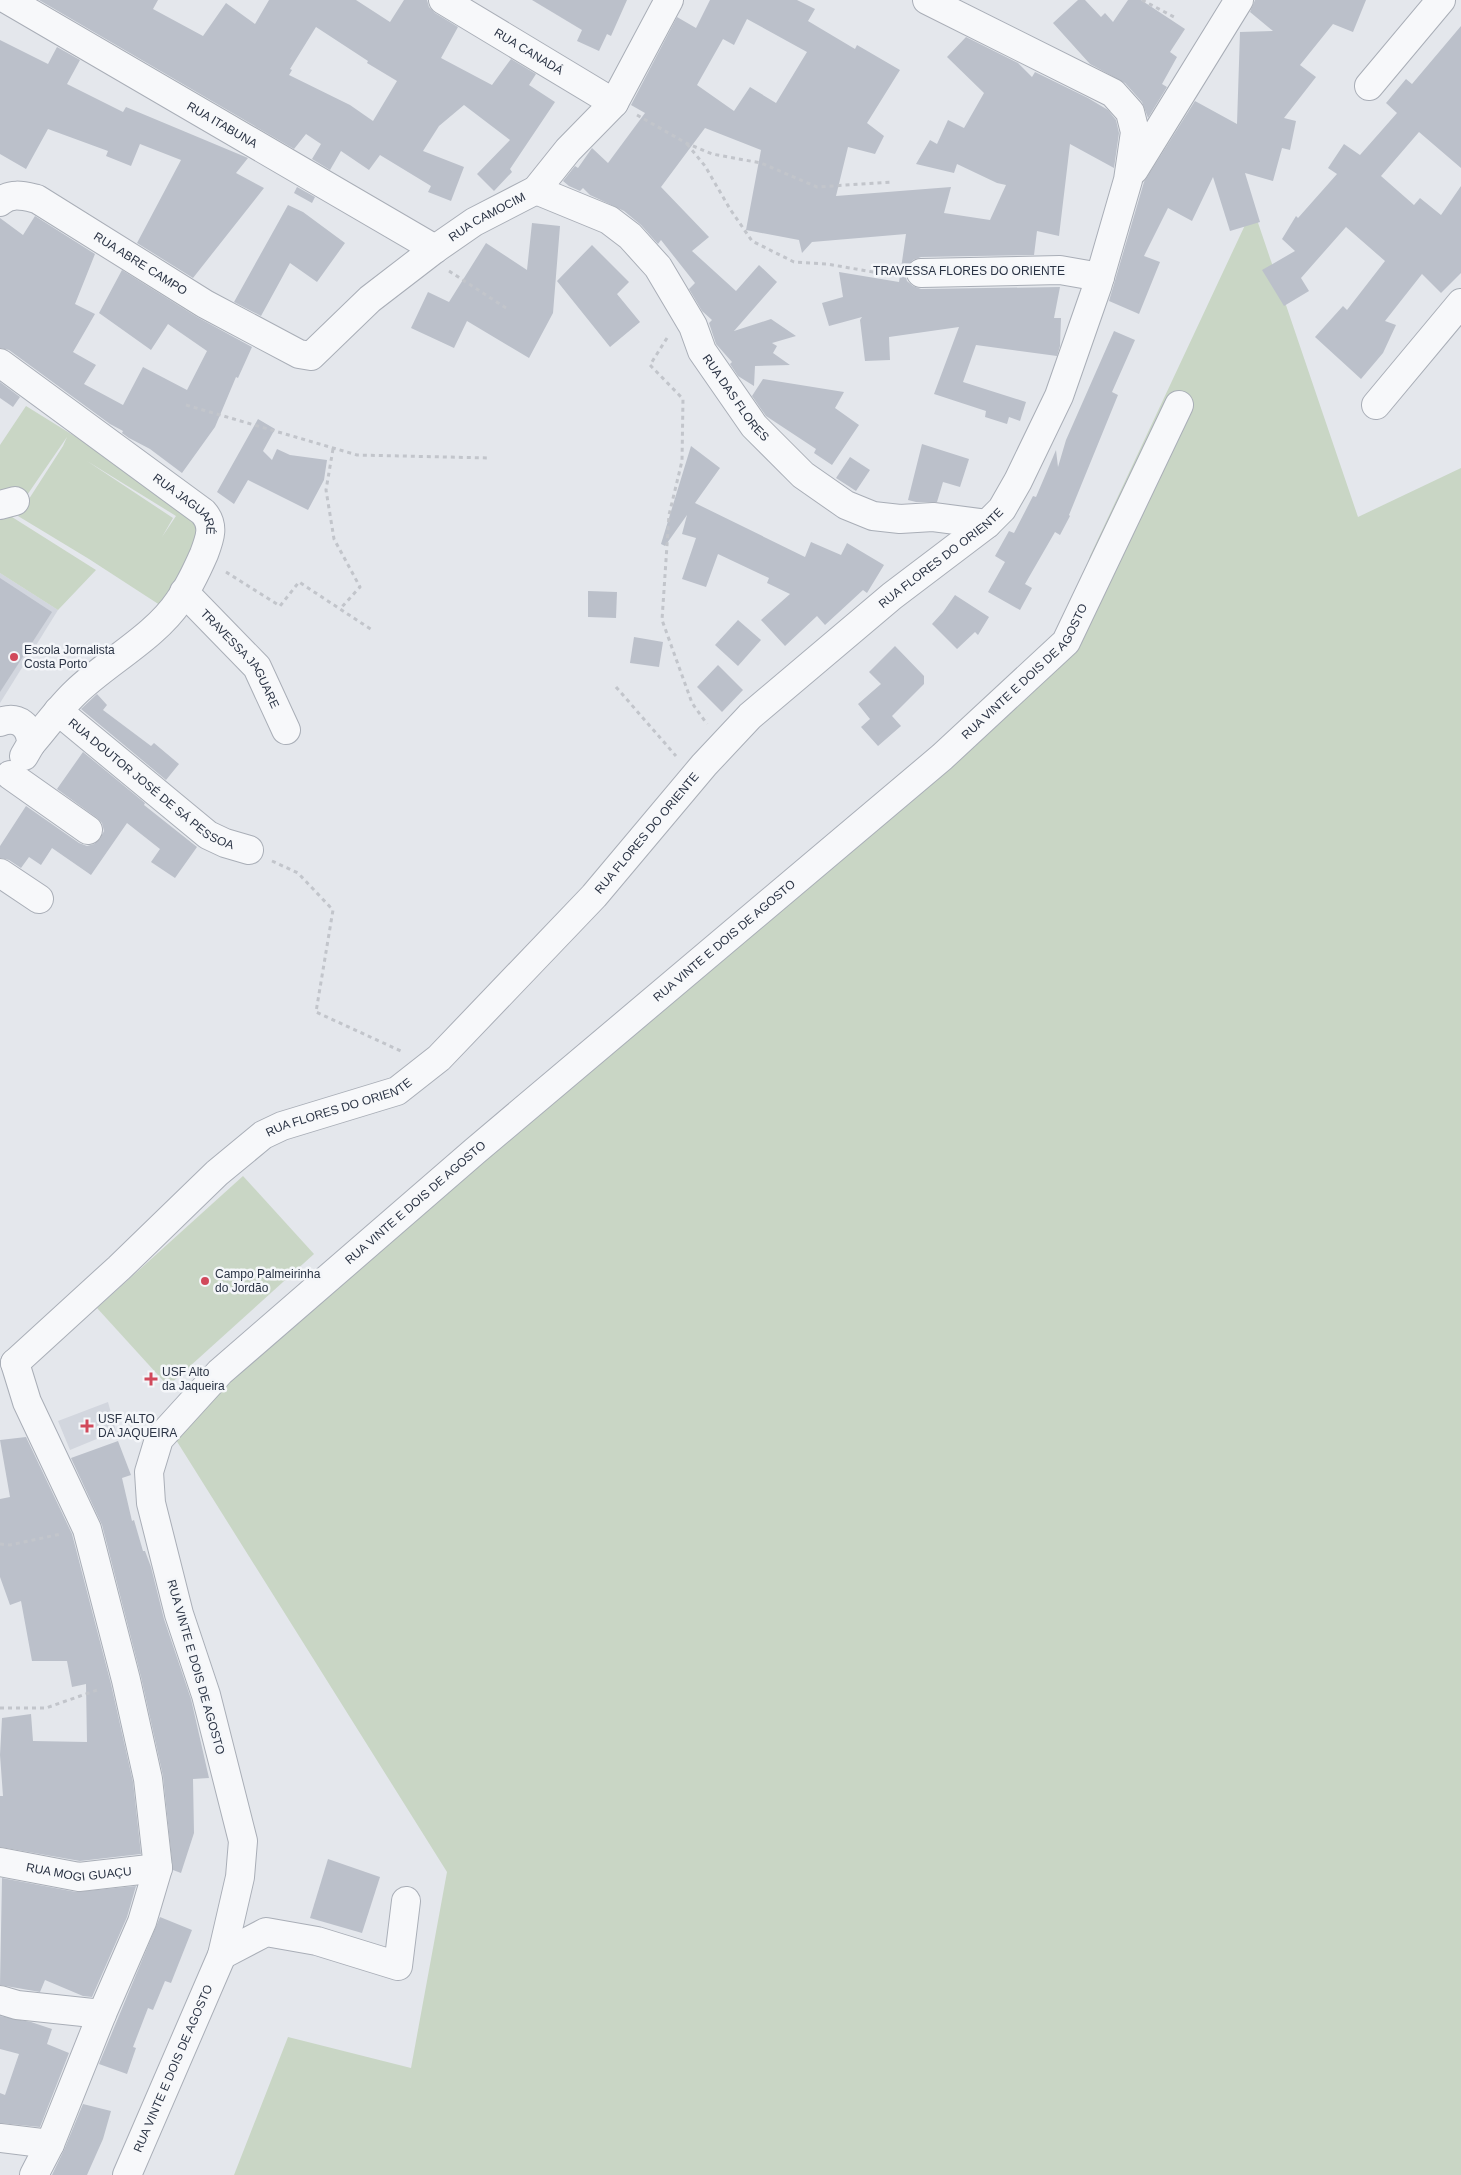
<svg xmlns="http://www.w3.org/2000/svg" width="1461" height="2175" font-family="Arial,sans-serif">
<rect width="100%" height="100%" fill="#e4e7ec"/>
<!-- built -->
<g fill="#d2d6de">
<polygon points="0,573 58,610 0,703"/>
<polygon points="108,1402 116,1431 70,1450 58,1421"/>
</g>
<!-- green -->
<g fill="#c9d6c5" fill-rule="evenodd">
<polygon points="1253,208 1358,517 1461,468 1461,2175 234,2175 288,2037 411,2068 447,1872 166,1424 1066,642 1090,556"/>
<path d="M26,406l158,98 30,22 -48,83 -77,-50 -71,-43 45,-70 4,-9 -55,80 84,53 -38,40 -58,-37v-128zM87,461l89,55 -14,21 11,-19z"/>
<polygon points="243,1176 314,1254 168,1386 97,1308"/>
</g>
<!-- building -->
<g fill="#bbc0ca" fill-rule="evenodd">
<path d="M39,0h119l-5,9 50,27 23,-33 29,21 14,-24h87l34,22 14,-22h23l2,7 6,6 23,14 -17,31 51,27 19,-26 25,15 -7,11 26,17 -45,67 2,3 -18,19 -17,-17 33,-34 -46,-35 -25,21 -16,25 41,16 -13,34 -23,-9 3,-6 -51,-31 -11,15 -28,-19 -11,19 -18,-11 9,-15 -15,-10 -12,15zM316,27l52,34 -1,2 30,18 -24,40 -23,-16 -61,-30 3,-5 -2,-1z"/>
<polygon points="532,0 627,0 611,36 607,34 599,51 577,41 582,30"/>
<path d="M710,0h87l18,9 -7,12 47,28 2,-4 43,25 -33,53 17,13 -9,18 -27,-7 -12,49 115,-9 -7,26 46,7 16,-35 -9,-2 -40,-19 -3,9 -38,-9 14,-24 7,4 11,-24 16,8 20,-35 -37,-36 19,-20 52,26 14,14 3,-5 53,26 20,12 8,10 3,13 -5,35 -44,-24 -11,92 -22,-5 -3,24 -113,2 -8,3 -6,6 -2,8 2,7 6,5 8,3 139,-2 -6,31h7l-1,28 -3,10 -81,-11 -13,37 63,20 -6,19 -11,-4 -2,7 -22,-7 1,-6 -52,-17 25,-67 -70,10 1,23 -25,1 -5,-41 2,-3 -33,9 -7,-23 21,-6 -4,-25 60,10 7,-48 -94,8 -10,11 -3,-13 -53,-10 15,-80 -56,-22 -44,59 48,50 -17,14 44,40 23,-26 18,17 -43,49 37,-12 25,17 -24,7 5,3 -4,7 17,12 -35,1 -1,20 -16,-10 -8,-12 2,-2 -16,-18 -7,-21 3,-3 -10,-9 -13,-22 6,-6 -34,-43 -3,4 -17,-19 -17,-14 -34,-16 -7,-7 -3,3 -11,-5 -6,-5 12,-15 3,2 14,-20 16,15 37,-50 -14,-8 46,-88 19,11zM747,19l60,33 -31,51 -26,-16 -16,24 -37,-26 26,-46 11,6z"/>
<polygon points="1078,0 1085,0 1101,17 1105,13 1113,22 1128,0 1141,0 1185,29 1170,52 1177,57 1162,84 1167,87 1148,118 1142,102 1125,83 1090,64 1053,23"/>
<polygon points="1255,0 1366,0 1353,32 1333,24 1300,65 1316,77 1284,118 1296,121 1290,150 1282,148 1273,181 1245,173 1260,222 1230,231 1213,177 1192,221 1168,208 1144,256 1160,262 1139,314 1109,301 1144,182 1195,101 1237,124 1240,32 1273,31 1250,12"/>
<polygon points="1461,26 1461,168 1419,132 1381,176 1414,205 1420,198 1441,215 1461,186 1461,273 1441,293 1422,274 1385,321 1396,325 1383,353 1361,379 1315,337 1343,306 1347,310 1385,261 1346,227 1301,278 1309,291 1284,306 1262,270 1295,251 1282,239 1296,216 1298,218 1337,174 1328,168 1344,144 1360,155 1397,113 1386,103 1406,79 1412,84"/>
<polygon points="0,40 48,64 57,47 80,60 67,84 123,112 126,107 248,158 236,173 264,188 193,278 137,243 181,160 140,144 131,166 106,156 108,151 48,129 26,169 0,154"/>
<polygon points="297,187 315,197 312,203 294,193"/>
<polygon points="288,205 303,212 345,243 317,282 290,263 261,316 234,302"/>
<polygon points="35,216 95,254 75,304 95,314 73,352 96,365 84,384 123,405 143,367 187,390 207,351 168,324 151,350 99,313 122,270 197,317 252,347 238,378 236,377 215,427 182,473 150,449 129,438 122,433 123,431 110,424 9,350 0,348 0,218 23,235"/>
<polygon points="532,223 560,226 553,313 529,358 467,321 454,348 411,328 428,292 449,302 486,243 527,270"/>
<polygon points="592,245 629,282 617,294 640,322 610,347 557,281"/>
<polygon points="1114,331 1135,340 1112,392 1118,395 1069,515 1070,516 1060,535 1055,532 1025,584 1032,588 1020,610 988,592 1005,562 995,556 1009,531 1014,533 1033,496 1036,497 1056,450 1058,467 1066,440"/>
<polygon points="763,379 844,392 835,408 859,425 832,465 814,453 816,449 766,416 752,396"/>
<polygon points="0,382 20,397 13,407 0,398"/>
<polygon points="258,419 275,429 263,451 272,460 277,449 290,455 327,460 324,480 308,510 248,480 234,504 217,492"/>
<polygon points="922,444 969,459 960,487 943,482 937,502 916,502 908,500"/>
<polygon points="691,446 720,468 695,503 805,557 811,542 841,555 847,543 884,565 867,593 863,590 825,625 817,616 785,646 761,620 790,594 767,583 769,578 718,554 706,587 682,579 696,538 682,534 687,515 665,546 661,544"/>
<polygon points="850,457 870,470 856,491 836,478"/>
<polygon points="0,578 52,612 0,692"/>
<polygon points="588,591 617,592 616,618 588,617"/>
<polygon points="955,595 989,617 978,635 975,632 957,649 932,624 943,612"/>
<polygon points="738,620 761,640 738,666 715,645"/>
<polygon points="634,637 663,642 659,667 630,663"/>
<polygon points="895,646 924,676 924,684 892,716 901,726 878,746 861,727 870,719 858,704 881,684 869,672"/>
<polygon points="718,665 743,690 722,712 697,687"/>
<polygon points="97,694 107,705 103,710 151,746 154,743 179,764 166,780 81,709"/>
<polygon points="83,752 145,803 144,805 197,847 175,878 151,862 160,849 127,823 91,875 52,848 41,865 29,857 21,868 9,860 0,858 0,846 26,806 79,843 87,846 94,844 100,839 104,831 102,823 97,818 57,789"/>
<polygon points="26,1437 72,1534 111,1684 133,1782 141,1854 80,1861 0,1847 0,1796 3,1796 0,1755 2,1718 31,1714 33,1741 87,1742 86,1684 72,1687 67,1661 32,1661 21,1601 10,1605 0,1577 0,1499 10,1497 0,1440"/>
<polygon points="118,1441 131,1475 122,1478 132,1521 134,1520 143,1551 145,1551 151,1567 164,1619 191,1699 209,1778 193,1779 194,1833 181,1873 173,1870 163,1776 141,1677 102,1525 71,1458"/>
<polygon points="328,1859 380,1877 362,1933 310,1918"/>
<polygon points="2,1878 76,1892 136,1886 127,1917 92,1997 83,1996 45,1980 40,1992 0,1985"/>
<polygon points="160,1917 192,1930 171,1983 165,1981 153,2010 148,2008 133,2047 136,2048 127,2074 99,2064"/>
<polygon points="0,2016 31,2022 52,2029 47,2044 69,2053 40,2127 0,2123 0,2093 5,2095 19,2054 0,2049"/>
<polygon points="83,2104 111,2111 103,2139 87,2175 52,2175 64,2150"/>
</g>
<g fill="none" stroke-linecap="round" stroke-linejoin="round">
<defs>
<g id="minor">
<path id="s1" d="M8,0l427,249"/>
<path id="s2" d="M443,0l171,103"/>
<polyline points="1369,86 1441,0"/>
<polyline points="1134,170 1239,0"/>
<path id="s3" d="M536,190l73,30 21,16 28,31 35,59 9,25 52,75 49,49 43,30 27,11 27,3 33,-2 54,7"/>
<path id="s4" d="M0,202c11,-10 24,-6 37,-3l168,105 94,50 12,2 59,-57 65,-50 39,-27 62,-32 32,-40 46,-47 55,-103"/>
<polyline points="921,273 1060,270 1100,277"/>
<path id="s5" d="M0,363l203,149c12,13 7,26 1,42 -7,16 -15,33 -25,47 -24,36 -72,61 -103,91 -17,16 -30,35 -45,52"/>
<polyline points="1376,405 1461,303"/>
<polyline points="0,505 15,501"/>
<path id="s6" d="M184,592l73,75 29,63"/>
<path id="s7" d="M58,711l150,124 17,8 24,7"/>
<path d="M0,722c18,-7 31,4 31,22l-7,12"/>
<polyline points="10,775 88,830"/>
<polyline points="0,873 39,899"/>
<path id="s8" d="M15,1363l104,-95 98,-95 46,-38 19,-9 115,-35 42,-33 155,-162 110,-131 46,-49 142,-120 95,-72 15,-15 16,-28 41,-85 38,-109 31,-107 7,-48 -5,-20 -17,-19 -186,-93"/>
<polyline points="15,1363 27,1402 87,1529 126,1680 148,1779 158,1868 142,1922 102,2014 50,2144 34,2175"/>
<path id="s9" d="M0,1862l79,15 79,-9"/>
<polyline points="222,1955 266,1932 317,1941 398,1966 406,1901"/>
<polyline points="0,2000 17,2005 102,2014"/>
<polyline points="0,2138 50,2144"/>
<path id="s10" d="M127,2175l95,-220 18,-78 3,-36 -37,-146 -27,-81 -28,-111 -2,-31 10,-33 61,-67 255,-221 467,-394 124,-115 113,-237"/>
</g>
</defs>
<!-- minor casing -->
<use href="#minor" stroke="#a9aeb7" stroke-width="30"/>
<!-- path -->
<g stroke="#c2c5cb" stroke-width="3" stroke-dasharray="4 4" stroke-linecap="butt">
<polyline points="1142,0 1176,18"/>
<polyline points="637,115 686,143 712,154 761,163 817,187 892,182"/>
<polyline points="687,144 705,166 730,209 752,241 794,262 827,264 873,272 895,273"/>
<polyline points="449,271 506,308"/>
<polyline points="667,338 650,365 683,399 682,461 669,515 662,620 692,703 707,724"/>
<polyline points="186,405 357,455 490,458"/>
<polyline points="333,449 326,490 334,539 360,587 340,609"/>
<polyline points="226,572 280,606 299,582 372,630"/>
<polyline points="616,687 676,756"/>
<polyline points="272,861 298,873 333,910 316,1012 403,1052"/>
<polyline points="0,1544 10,1545 61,1534"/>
<polyline points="0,1708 46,1708 100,1689"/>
</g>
<!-- minor -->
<use href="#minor" stroke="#f7f8fa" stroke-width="28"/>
</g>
<!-- markers -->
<g fill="#d1495b" stroke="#f4f6f9" stroke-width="2">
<circle cx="14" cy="657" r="5"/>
<circle cx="205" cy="1281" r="5"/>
<path d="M148.5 1371.5h5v5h5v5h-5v5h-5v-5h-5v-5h5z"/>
<path d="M84.5 1418.5h5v5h5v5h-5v5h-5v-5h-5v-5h5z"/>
</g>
<g text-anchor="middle" stroke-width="5" stroke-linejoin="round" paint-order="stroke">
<!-- street labels -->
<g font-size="12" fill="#2b3445" stroke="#f4f6f9">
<text dy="4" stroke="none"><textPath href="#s2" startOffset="100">RUA CANADÁ</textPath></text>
<text dy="4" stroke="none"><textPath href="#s1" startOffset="248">RUA ITABUNA</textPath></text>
<text dy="4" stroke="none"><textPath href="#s4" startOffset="581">RUA CAMOCIM</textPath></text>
<text dy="4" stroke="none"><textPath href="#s4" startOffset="161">RUA ABRE CAMPO</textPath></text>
<text x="969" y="275">TRAVESSA FLORES DO ORIENTE</text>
<text dy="4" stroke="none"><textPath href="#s3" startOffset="300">RUA DAS FLORES</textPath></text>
<text dy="4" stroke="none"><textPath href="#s5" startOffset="234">RUA JAGUARÉ</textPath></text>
<text dy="4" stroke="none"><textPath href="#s8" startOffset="1242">RUA FLORES DO ORIENTE</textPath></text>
<text dy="4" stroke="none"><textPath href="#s6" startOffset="88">TRAVESSA JAGUARE</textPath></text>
<text dy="4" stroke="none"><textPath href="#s10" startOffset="1931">RUA VINTE E DOIS DE AGOSTO</textPath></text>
<text dy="4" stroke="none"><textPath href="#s7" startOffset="119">RUA DOUTOR JOSÉ DE SÁ PESSOA</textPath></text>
<text dy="4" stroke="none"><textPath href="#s8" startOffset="838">RUA FLORES DO ORIENTE</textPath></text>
<text dy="4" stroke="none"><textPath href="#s10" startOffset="1526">RUA VINTE E DOIS DE AGOSTO</textPath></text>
<text dy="4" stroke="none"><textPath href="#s8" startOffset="418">RUA FLORES DO ORIENTE</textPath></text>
<text dy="4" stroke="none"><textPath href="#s10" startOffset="1121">RUA VINTE E DOIS DE AGOSTO</textPath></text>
<text transform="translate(196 1667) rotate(74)" y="4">RUA VINTE E DOIS DE AGOSTO</text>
<text dy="4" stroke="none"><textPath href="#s9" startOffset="80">RUA MOGI GUAÇU</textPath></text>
<text dy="4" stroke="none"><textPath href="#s10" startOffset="116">RUA VINTE E DOIS DE AGOSTO</textPath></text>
</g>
<!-- poi labels -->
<g font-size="12" fill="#2b3445" stroke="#f4f6f9" text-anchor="start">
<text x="24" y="654">Escola Jornalista<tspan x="24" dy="14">Costa Porto</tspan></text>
<text x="215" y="1278">Campo Palmeirinha<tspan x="215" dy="14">do Jordão</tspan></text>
<text x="162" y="1376">USF Alto<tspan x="162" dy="14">da Jaqueira</tspan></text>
<text x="98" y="1423">USF ALTO<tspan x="98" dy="14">DA JAQUEIRA</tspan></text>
</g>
</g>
</svg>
